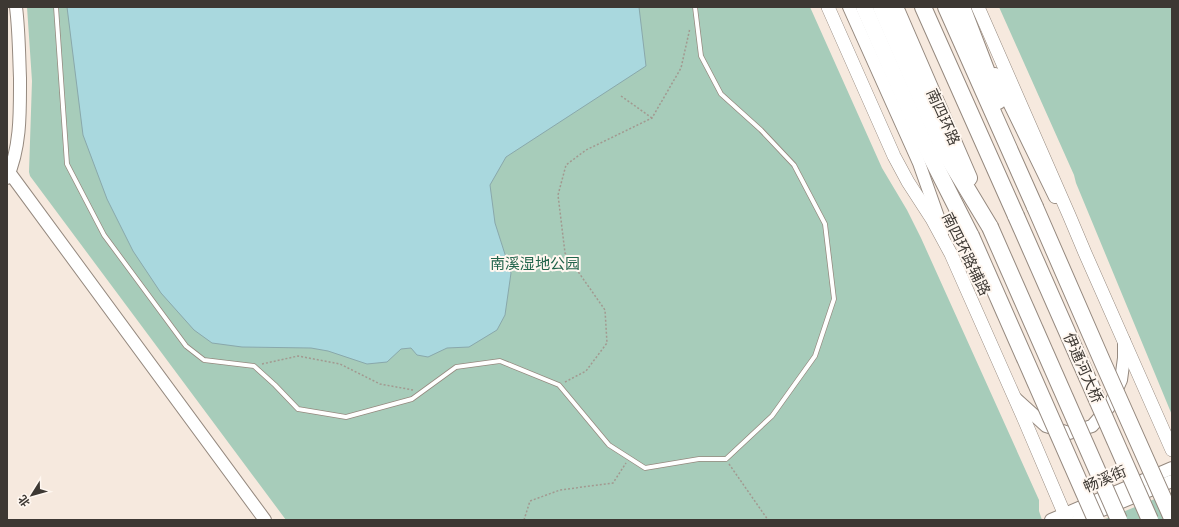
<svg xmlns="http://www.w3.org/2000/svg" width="1179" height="527" font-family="Figtree,'Noto Sans SC',sans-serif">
<rect width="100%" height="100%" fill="#f6e9de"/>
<!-- green -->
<g fill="#a7ccba">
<polygon points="27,7 810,7 882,168 907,210 921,238 1039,500 1039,511 1042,520 286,520 30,176 29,172 32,81"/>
<polygon points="999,7 1172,7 1172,415 1076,183 1074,175"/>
<polygon points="1172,492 1172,520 1103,520"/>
</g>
<!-- water -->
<polygon fill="#a9d8de" stroke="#89a8ab" points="67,7 639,7 646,66 506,157 490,185 495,223 511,273 505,315 497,330 469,347 447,348 428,357 417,355 411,348 401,349 387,362 367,364 328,351 311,348 242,347 212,343 194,330 161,293 133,251 107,199 83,135"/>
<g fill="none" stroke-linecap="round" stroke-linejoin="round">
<defs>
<polyline id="lane" points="56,7 67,164 104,235 186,346 204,360 254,366 275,385 298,409 346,417 412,399 456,367 500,361 559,385 609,445 645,468 699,459 726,459 772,416 815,356 834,299 825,224 794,165 761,130 721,94 701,56 695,7"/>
<g id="secondary">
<polyline points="849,7 919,163 943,231"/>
<polyline points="995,74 1055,197"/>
<polyline points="9,172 265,520"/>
<path d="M7,178c14,-31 13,-67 13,-100 -1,-24 -1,-47 -4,-71"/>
<polyline points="1015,398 1046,426 1069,433 1092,426 1109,407 1121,380 1124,358 1124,341"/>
<polyline points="1051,520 1172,468"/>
<polyline points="1078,520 1172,481"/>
</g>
<g id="primary">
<polyline points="828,7 894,156 908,182 932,219 951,254 1024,419 1067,520"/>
<polyline points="978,7 1069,215 1085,253 1172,450"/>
</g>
<g id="highway">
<polyline points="864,7 924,143 971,236"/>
<polyline points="881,7 943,149 990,227"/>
<polyline points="895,7 969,178"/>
<polyline points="923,7 1016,216"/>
<polyline points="946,7 1035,207"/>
<polyline points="962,7 998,101"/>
</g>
</defs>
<!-- lane casing -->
<use href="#lane" stroke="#95897f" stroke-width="5.5"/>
<!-- secondary casing -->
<use href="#secondary" stroke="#95897f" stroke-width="14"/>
<!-- primary casing -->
<use href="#primary" stroke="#95897f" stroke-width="14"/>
<!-- highway casing -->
<use href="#highway" stroke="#95897f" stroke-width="18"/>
<!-- path -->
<g stroke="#a29990" stroke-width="1.5" stroke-dasharray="2 2" stroke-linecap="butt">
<polyline points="621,96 652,118"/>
<polyline points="262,364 298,356 340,364 380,384 413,390"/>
<polyline points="565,382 586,371 607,343 605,310 565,253 558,195 566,165 586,150 652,118 681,68 690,28"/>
<polyline points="729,464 768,520"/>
<polyline points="524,520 530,501 560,490 613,483 626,463"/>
</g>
<!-- lane -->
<use href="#lane" stroke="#fff" stroke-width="4"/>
<!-- secondary -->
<use href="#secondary" stroke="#fff" stroke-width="12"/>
<!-- primary -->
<use href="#primary" stroke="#fff" stroke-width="13"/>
<!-- highway -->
<use href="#highway" stroke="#fff" stroke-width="16"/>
<defs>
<g id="highway-bridge">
<polyline points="1035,207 1103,363 1172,518"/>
<polyline points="1016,216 1150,520"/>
<polyline points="990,227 1119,520"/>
<polyline points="971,236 1096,520"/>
</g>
</defs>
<!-- highway-bridge casing -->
<use href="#highway-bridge" stroke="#95897f" stroke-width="18" stroke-linecap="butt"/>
<!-- highway-bridge -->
<use href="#highway-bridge" stroke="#fff" stroke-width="16"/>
</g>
<g text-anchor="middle" stroke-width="4" stroke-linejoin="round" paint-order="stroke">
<!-- street labels -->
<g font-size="15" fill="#3d3833" stroke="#fff7f0">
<text transform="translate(943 117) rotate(66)" y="5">南四环路</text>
<text transform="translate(966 254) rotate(64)" y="5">南四环路辅路</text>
<text transform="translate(1083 368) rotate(66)" y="5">伊通河大桥</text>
<text transform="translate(1105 479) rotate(-23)" y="5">畅溪街</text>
</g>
<!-- park labels -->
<g font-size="15" fill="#22644b" stroke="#fff7f0">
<text x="535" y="269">南溪湿地公园</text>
</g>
</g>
<!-- border -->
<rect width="1179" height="527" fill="none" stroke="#3d3833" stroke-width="16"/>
<!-- north arrow -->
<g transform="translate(32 495) rotate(233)" stroke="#fff7f0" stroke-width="3" paint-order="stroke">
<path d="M0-3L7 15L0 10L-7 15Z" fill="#3d3833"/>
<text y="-6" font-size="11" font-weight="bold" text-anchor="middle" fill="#3d3833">北</text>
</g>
</svg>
